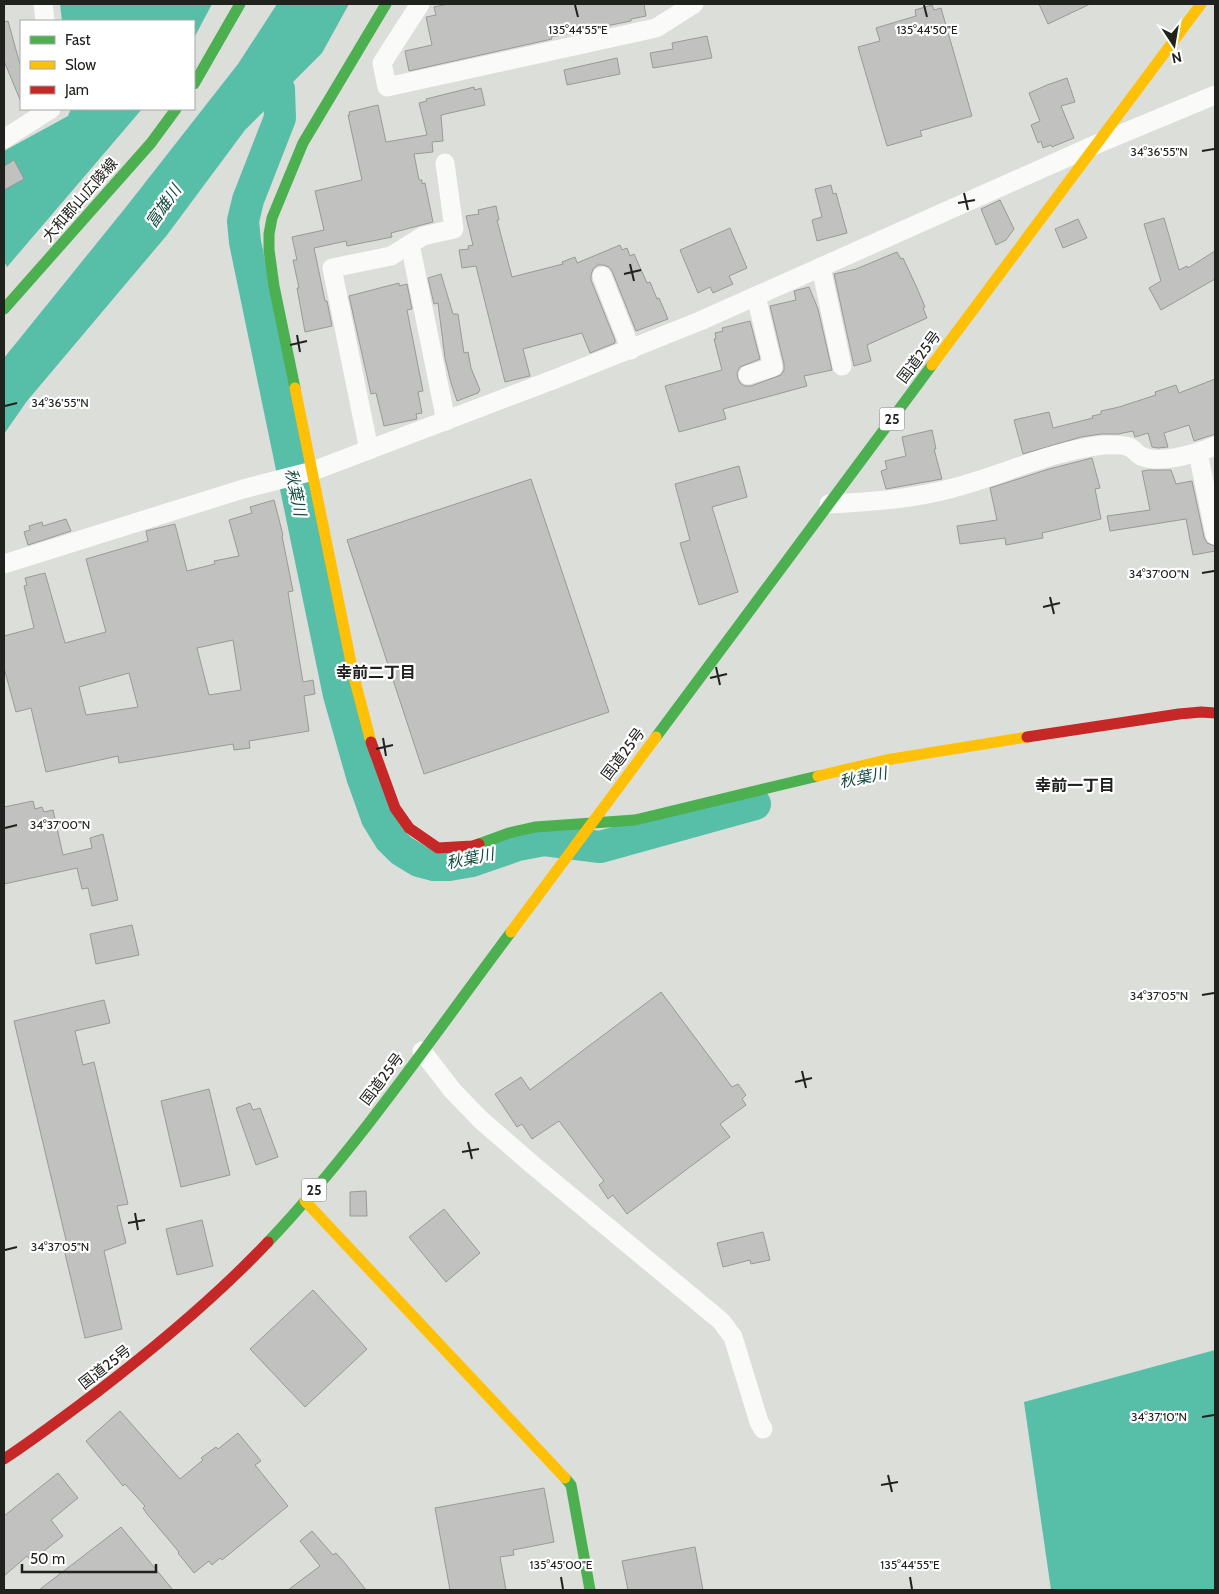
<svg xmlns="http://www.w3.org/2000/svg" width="1219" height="1594" font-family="Cabin,'Noto Sans JP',sans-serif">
<rect width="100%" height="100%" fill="#dbded9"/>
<!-- water -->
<g fill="#57bea7">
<polygon points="60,4 212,4 194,38 194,21 62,21"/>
<polygon points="277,4 349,4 322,53 245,130 167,235 27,401 4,434 4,358 126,207 238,64"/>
<polygon points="71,109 142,109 7,267 4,261 4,151 68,116"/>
<polygon points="1215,1350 1215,1590 1051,1590 1024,1402"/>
</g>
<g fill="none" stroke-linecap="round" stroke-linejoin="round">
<!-- river -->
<polyline stroke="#57bea7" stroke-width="32" points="268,76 279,89 280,118 248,200 243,221 245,242 339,695 362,776 377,818 390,839 401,850 419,861 434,865 449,865 472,861 518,845 544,840 600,847 755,804"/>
</g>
<!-- building -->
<g fill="#c1c2bf" stroke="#989a96" fill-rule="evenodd">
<polygon points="449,4 644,4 646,16 631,19 631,21 551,37 552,39 409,71 405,51 432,45 426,17 436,15 434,7"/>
<polygon points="1039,4 1090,4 1048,24"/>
<polygon points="932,5 934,10 941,8 972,116 920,131 922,136 887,146 858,47 880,41 876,28 916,16 915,10"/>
<polygon points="8,21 21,68 21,102 4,61 4,22"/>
<polygon points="707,36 712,58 653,68 650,53 673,49 672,43"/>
<polygon points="617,58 620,74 567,85 564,70"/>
<polygon points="1067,78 1075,102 1061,106 1074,138 1052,147 1051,145 1043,148 1041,141 1038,143 1031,125 1040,121 1029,93 1047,85"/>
<polygon points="474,87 475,90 481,88 485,105 441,115 443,141 432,142 433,152 414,154 419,180 422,180 422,184 425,183 433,222 391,233 392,237 347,246 346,241 314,248 325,301 327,301 332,326 305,332 297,288 299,288 293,260 297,260 292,237 324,230 315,191 362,180 348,115 350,115 349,112 378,105 386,142 427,135 419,103 427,101 426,99"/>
<polygon points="14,160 24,179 4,190 4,166"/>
<polygon points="831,185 833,194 836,193 847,233 817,241 812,220 822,217 815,189"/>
<polygon points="1000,200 1014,229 1006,240 996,245 981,209"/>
<polygon points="496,206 499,220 497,220 512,277 563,264 562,262 575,257 577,263 620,245 622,250 627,248 630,256 634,254 647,283 650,282 657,299 659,298 668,319 636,331 612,271 609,267 603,265 598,265 593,269 591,275 591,280 615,340 615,343 590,353 582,333 523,349 530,376 505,382 476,266 462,268 459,250 469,249 468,246 473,245 466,216 479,214 478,210"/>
<polygon points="1164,218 1179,270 1187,266 1188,268 1215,251 1215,279 1161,310 1149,288 1161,281 1144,224"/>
<polygon points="1078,219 1087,238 1063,248 1055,229"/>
<polygon points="730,228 747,268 729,276 733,284 713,293 710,287 698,293 680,250"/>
<polygon points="897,252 901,259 903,258 917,288 925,307 923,308 927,318 867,345 871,361 854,366 834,274 856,269"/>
<polygon points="441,274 453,314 458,314 464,353 468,352 471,368 480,390 478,393 457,401 451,383 445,358 438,303 434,304 428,278"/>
<polygon points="399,283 399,286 407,284 412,309 407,310 423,391 418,392 422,413 416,414 417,419 384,426 376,393 371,394 349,296"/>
<polygon points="809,287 818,309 832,370 804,376 807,386 723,409 726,419 679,432 665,386 722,370 714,339 716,339 715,333 723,331 722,328 750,321 760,359 740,367 737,373 738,379 741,384 745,386 751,386 781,375 784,370 784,364 770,306 796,300 794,291"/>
<polygon points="1215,379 1215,434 1194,441 1189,425 1164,433 1168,447 1158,448 1152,447 1148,433 1135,437 1133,431 1118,434 1101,434 1081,437 1023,454 1014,420 1049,412 1053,428 1093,418 1092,416 1101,414 1101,411 1119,407 1156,395 1155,392 1176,385 1179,393"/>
<polygon points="932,430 936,449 934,449 942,479 886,489 881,471 887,469 885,461 906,456 902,437"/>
<polygon points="1092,458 1100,488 1095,489 1101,519 1042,533 1043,538 1006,545 1005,538 960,544 957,526 997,520 990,488 1049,469"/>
<polygon points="739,466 747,497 712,507 738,592 699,605 680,543 690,540 675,484"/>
<polygon points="1149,470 1171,470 1176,484 1192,481 1204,537 1207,543 1215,546 1215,551 1193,555 1186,519 1110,531 1107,516 1150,510 1142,471"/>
<polygon points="531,479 609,712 424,774 347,540"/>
<path d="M274,500l9,35 -1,1 11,55 -5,1 15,90 10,-2 2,14 -11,2 5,35 -60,10 1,7 -16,2 -1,-6 -114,19 -1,-7 -72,16 -15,-64 -15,4 -12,-44v-32l30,-8 -10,-42 3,-1 -2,-7 20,-5 20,70 41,-11 -20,-73 62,-18 -2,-10 29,-7 12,47 28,-7 -1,-3 25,-5 -10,-36 23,-7 -2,-6zM233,640l8,50 -32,5 -12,-47zM129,673l9,34 -52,8 -7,-28z"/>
<polygon points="66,519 71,531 28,545 24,532 30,530 29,526 42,522 43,526"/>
<polygon points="33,801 35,809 42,807 44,812 53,810 63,855 92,848 90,838 103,834 118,900 92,906 88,888 82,889 77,868 4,884 4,807"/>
<polygon points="132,925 139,955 96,964 90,934"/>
<polygon points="661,992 732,1087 738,1084 746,1095 742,1099 746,1105 720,1124 730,1137 627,1214 613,1195 608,1199 599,1185 604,1181 559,1121 532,1139 522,1124 517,1127 495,1094 521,1077 530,1090"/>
<polygon points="104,1000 110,1023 75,1031 83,1065 94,1062 128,1204 117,1206 126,1243 104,1251 122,1329 85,1338 63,1245 67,1244 14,1021"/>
<polygon points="209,1089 230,1175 181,1187 161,1101"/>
<polygon points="250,1103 253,1110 260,1108 278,1157 256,1165 236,1108"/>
<polygon points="366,1191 367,1216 350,1216 350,1192"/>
<polygon points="444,1209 480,1253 446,1282 409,1237"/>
<polygon points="202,1220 213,1266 177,1275 166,1229"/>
<polygon points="763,1232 770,1260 751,1264 750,1260 723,1267 717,1243"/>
<polygon points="313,1290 367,1349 305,1407 250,1349"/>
<polygon points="120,1411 180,1479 203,1460 201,1458 216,1447 218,1449 238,1433 261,1461 255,1465 288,1506 222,1560 220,1558 212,1565 209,1561 194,1573 178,1553 179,1552 147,1514 143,1508 145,1506 125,1484 123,1486 86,1441"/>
<polygon points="58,1473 78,1498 51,1520 63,1536 31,1561 27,1556 4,1576 4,1516"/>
<polygon points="544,1488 554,1542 513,1550 514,1555 500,1557 506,1590 450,1590 435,1508"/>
<polygon points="121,1527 173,1590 39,1590"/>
<polygon points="312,1531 333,1555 336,1553 344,1562 366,1590 288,1590 320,1566 300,1541"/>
<polygon points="695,1547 703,1590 628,1590 622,1561"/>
</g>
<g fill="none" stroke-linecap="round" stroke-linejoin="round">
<!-- street -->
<g stroke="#fafaf9" stroke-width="19">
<polyline points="43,4 45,21"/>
<polyline points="420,4 382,63 387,87 656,28 694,4"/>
<polyline points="4,139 51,109"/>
<polyline points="410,244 446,421"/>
<polyline points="821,267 842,366"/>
<polyline points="602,276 631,350"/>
<polyline points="748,375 773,367 756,296"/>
<polyline points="369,450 332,268 391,256 423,236 454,229 445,163"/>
<polyline points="1198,453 1215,535"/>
<path d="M829,504c41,-2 84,-5 124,-16 50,-13 98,-37 150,-43 8,0 19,-1 26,2 5,2 8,7 12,9 19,9 56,-3 74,-10"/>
<polyline points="4,564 243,489 313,471 555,379 700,321 1097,144 1215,95"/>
<polyline points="422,1051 452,1090 481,1120 534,1166 721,1321 733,1337 759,1422 763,1429"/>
</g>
<!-- fast -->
<g stroke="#4caf50" stroke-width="11">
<polyline points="194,84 240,4"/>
<polyline points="4,309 151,143 176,109"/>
<polyline points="295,388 274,286 269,250 269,234 272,218 303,143 386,4"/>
<polyline points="656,737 932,365"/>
<polyline points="479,844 509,833 535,827 635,820 818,776"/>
<path d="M268,1242c89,-94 165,-206 243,-310"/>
<polyline points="565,1478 571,1485 590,1590"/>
</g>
<!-- slow -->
<g stroke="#ffc107" stroke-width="11">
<polyline points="932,365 1201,4"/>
<polyline points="295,388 354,677 371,742"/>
<polyline points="818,776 886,760 1027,737"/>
<polyline points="511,932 656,737"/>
<polyline points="305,1201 565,1478"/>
</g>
<!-- jam -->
<g stroke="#c62828" stroke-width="11">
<polyline points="1027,737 1179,714 1201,712 1215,713"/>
<polyline points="371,742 395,808 409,828 438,848 472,846 479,844"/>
<path d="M4,1459c32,-21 62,-44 93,-67 60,-46 119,-95 171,-150"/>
</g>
</g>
<!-- ticks -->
<path fill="none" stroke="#20221e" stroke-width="2" d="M575,5l3,12M924,5l3,12M1202,151l12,-2M964,193l4,17M958,203l17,-3M630,264l4,17M624,274l17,-4M297,335l3,17M290,345l17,-4M5,406l12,-3M1202,573l12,-2M1050,597l4,17M1043,607l17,-4M716,667l4,18M710,678l17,-4M383,738l3,18M376,749l17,-4M5,828l12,-3M1202,995l12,-2M802,1071l4,17M795,1082l17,-4M468,1142l4,17M462,1152l17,-3M135,1213l3,17M128,1223l17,-3M5,1250l12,-3M1202,1417l12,-2M888,1475l4,17M881,1485l17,-3M561,1577l2,12M910,1577l2,12"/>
<g text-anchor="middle" stroke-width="4.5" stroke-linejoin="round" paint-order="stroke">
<!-- shield labels -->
<g fill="#fff" stroke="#636462" stroke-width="1">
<rect x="879.5" y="407.5" width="25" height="23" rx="4"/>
<rect x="301.5" y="1178.5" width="25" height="23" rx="4"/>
</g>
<g font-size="14" font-weight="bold" fill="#20221e">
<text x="892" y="424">25</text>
<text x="314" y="1195">25</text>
</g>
<!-- street labels -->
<g font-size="15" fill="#20221e" stroke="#fff">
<text transform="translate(80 200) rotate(-49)" y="5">大和郡山広陵線</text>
<text transform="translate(919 357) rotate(-53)" y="5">国道25号</text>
<text transform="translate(623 754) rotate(-53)" y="5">国道25号</text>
<text transform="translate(382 1079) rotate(-53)" y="5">国道25号</text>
<text transform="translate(105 1367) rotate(-38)" y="5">国道25号</text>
</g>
<!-- water labels -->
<g font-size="16" font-style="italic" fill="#124a3d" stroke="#fff">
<text transform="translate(163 206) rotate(-55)" y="6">富雄川</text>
<text transform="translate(296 492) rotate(78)" y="6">秋葉川</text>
<text transform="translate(863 777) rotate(-11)" y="6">秋葉川</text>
<text transform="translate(470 858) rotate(-11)" y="6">秋葉川</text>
</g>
<!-- neighbourhood labels -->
<g font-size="16" font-weight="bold" fill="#20221e" stroke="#fff">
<text x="376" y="678">幸前二丁目</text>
<text x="1075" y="791">幸前一丁目</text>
</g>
</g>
<g font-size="12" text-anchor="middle" fill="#20221e" stroke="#fff" stroke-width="4.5" stroke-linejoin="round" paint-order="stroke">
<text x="578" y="34">135°44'55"E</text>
<text x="927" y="34">135°44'50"E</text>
<text x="1159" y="156">34°36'55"N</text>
<text x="60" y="407">34°36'55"N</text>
<text x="1159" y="578">34°37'00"N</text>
<text x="60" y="829">34°37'00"N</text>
<text x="1159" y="1000">34°37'05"N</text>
<text x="60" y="1251">34°37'05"N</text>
<text x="1159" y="1421">34°37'10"N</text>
<text x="561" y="1569">135°45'00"E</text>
<text x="910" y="1569">135°44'55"E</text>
</g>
<!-- border -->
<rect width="1219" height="1594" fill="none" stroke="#20221e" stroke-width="10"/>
<!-- legend -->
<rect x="20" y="20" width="175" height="90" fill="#ffffff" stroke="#a6a7a5"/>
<rect x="30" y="36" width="25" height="8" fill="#4caf50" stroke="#a6a7a5"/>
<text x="65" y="45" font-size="15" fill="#20221e">Fast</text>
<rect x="30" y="61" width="25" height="8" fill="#ffc107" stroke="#a6a7a5"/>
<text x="65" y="70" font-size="15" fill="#20221e">Slow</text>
<rect x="30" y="86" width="25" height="8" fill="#c62828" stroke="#a6a7a5"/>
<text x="65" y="95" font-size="15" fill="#20221e">Jam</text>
<!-- north arrow -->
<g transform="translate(1174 45) rotate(168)" stroke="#ffffff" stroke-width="4" paint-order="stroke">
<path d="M0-4L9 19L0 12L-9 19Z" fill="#20221e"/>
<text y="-8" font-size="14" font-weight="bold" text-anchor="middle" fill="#20221e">N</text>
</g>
<!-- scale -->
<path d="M22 1564v8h134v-8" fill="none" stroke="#20221e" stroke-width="2.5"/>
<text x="30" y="1564" font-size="15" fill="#20221e" stroke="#ffffff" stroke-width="4" paint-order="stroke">50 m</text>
</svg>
